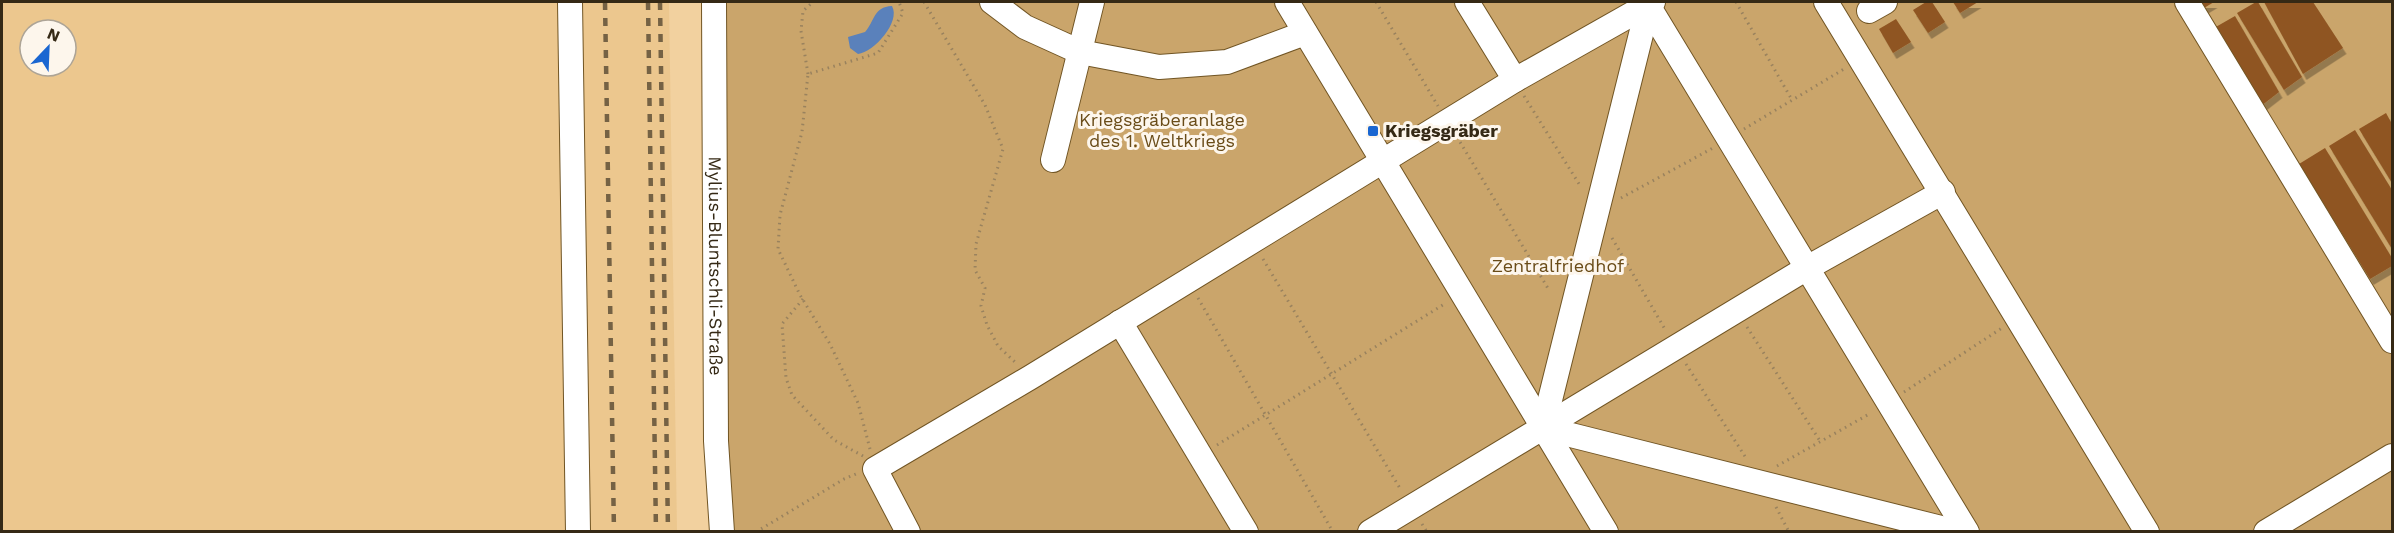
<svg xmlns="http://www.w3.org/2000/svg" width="2394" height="533" font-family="'Work Sans',sans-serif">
<defs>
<filter id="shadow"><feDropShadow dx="3.5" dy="6" stdDeviation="0" flood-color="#0004"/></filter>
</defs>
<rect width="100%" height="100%" fill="#f2d19f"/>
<!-- built -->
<path fill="#ecc78e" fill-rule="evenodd" d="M2,2h667l8,529h-675zM30,30h36v36h-36z"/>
<!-- green -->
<polygon fill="#caa56b" points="724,2 2392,2 2392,531 731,531 723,440"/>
<!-- water -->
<path fill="#5a81bb" d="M892,6c9,16 -18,46 -34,48l-8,-6 -2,-11 17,-5c10,-11 8,-25 27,-26z"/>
<!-- building -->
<g fill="#8f5522" filter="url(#shadow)">
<polygon points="1926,2 1932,2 1945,22 1928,33 1913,10"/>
<polygon points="1953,2 1978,2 1960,13"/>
<polygon points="2200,2 2214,2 2204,8"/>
<polygon points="2256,2 2258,2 2302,77 2284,90 2237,13"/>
<polygon points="2264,2 2313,2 2343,48 2303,74"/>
<polygon points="2235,16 2279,92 2261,106 2214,28"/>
<polygon points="1896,19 1911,42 1893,53 1879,29"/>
<polygon points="2386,113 2392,124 2392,183 2359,129"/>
<polygon points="2355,130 2392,190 2392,249 2329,146"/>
<polygon points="2325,148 2392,258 2392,266 2370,279 2299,164"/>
</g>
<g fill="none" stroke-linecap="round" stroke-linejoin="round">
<defs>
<g id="minor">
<polyline points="570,2 578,532"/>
<path id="s1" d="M714,2l2,439 6,91"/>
<polyline points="992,2 1025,27 1080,52 1159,67 1227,62 1305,33"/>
<polyline points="1287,2 1606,532"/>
<polyline points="1467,2 1515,80"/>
<polyline points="1646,2 1967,532"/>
<polyline points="1649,2 1543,428 1957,532"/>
<polyline points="1826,2 2147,532"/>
<polyline points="2187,2 2392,341"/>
<polyline points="1869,11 1885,2"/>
<polyline points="1053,160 1092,2"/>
<polyline points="1120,322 1246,532"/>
<polyline points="908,532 875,469 1031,377 1515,80 1653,2"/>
<polyline points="1370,532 1807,268 1943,192"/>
<polyline points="2266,532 2392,456"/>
</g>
</defs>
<!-- minor casing -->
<use href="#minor" stroke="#715524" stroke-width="26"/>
<!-- path -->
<g stroke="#99825e" stroke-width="3" stroke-dasharray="1.5 4.5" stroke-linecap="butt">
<polyline points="924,2 985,105 1003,149 976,244 975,270 985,288 981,306 987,325 998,346 1016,363"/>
<polyline points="1376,2 1438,106"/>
<polyline points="1736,2 1792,100"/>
<polyline points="808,74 801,31 803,11 813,2"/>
<polyline points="1524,96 1581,187"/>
<polyline points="1744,129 1844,69"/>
<polyline points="1457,137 1549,290"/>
<polyline points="1621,198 1713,148"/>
<polyline points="1612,238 1666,331"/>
<polyline points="1263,259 1401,490"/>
<polyline points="1198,298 1333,532"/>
<polyline points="803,299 782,324 786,378 792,395 834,440 863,456"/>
<polyline points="1747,327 1820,441"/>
<polyline points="1686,364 1746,458"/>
<polyline points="1904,392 2002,328"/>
<polyline points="1217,445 1446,303"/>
<polyline points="870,449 858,403 830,344 800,295 778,249 780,215 802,132 808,74 878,53 903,13 899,2"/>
<polyline points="1777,466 1871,413"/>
<polyline points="1776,507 1789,532"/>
<polyline points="1422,524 1427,532"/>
<polyline points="756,532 844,479 856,474"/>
</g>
<!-- minor -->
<use href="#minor" stroke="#fff" stroke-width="24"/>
<!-- rail -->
<g stroke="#756244" stroke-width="4.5" stroke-dasharray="8 8" stroke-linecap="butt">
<polyline points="605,2 614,532"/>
<polyline points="648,2 656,532"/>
<polyline points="660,2 668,532"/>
</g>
</g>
<!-- markers -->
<rect fill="#1a66d1" stroke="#fdf6ec" stroke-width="2" x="1367" y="125" width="12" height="12" rx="3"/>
<g text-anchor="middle" stroke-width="6" stroke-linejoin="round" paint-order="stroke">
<!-- park labels -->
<g font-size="18" fill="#6a4c18" stroke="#fdf6ec">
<text x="1162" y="126">Kriegsgräberanlage<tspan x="1162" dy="21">des 1. Weltkriegs</tspan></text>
<text x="1558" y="272">Zentralfriedhof</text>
</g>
<!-- poi labels -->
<g font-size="18" font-weight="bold" fill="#352915" stroke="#fdf6ec" text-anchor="start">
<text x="1385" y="137">Kriegsgräber</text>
</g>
<!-- street labels -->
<g font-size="18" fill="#352915" stroke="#fdf6ec">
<text dy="6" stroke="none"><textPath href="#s1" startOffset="264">Mylius-Bluntschli-Straße</textPath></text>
</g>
</g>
<!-- border -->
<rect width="2394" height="533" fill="none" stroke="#352915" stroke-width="6"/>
<!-- north arrow -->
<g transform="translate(48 48) rotate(23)"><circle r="28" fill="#fdf6ec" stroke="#ada496" stroke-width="1.5"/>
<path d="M0-4.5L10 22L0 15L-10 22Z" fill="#1a66d1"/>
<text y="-9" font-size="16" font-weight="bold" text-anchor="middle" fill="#352915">N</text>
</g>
</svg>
